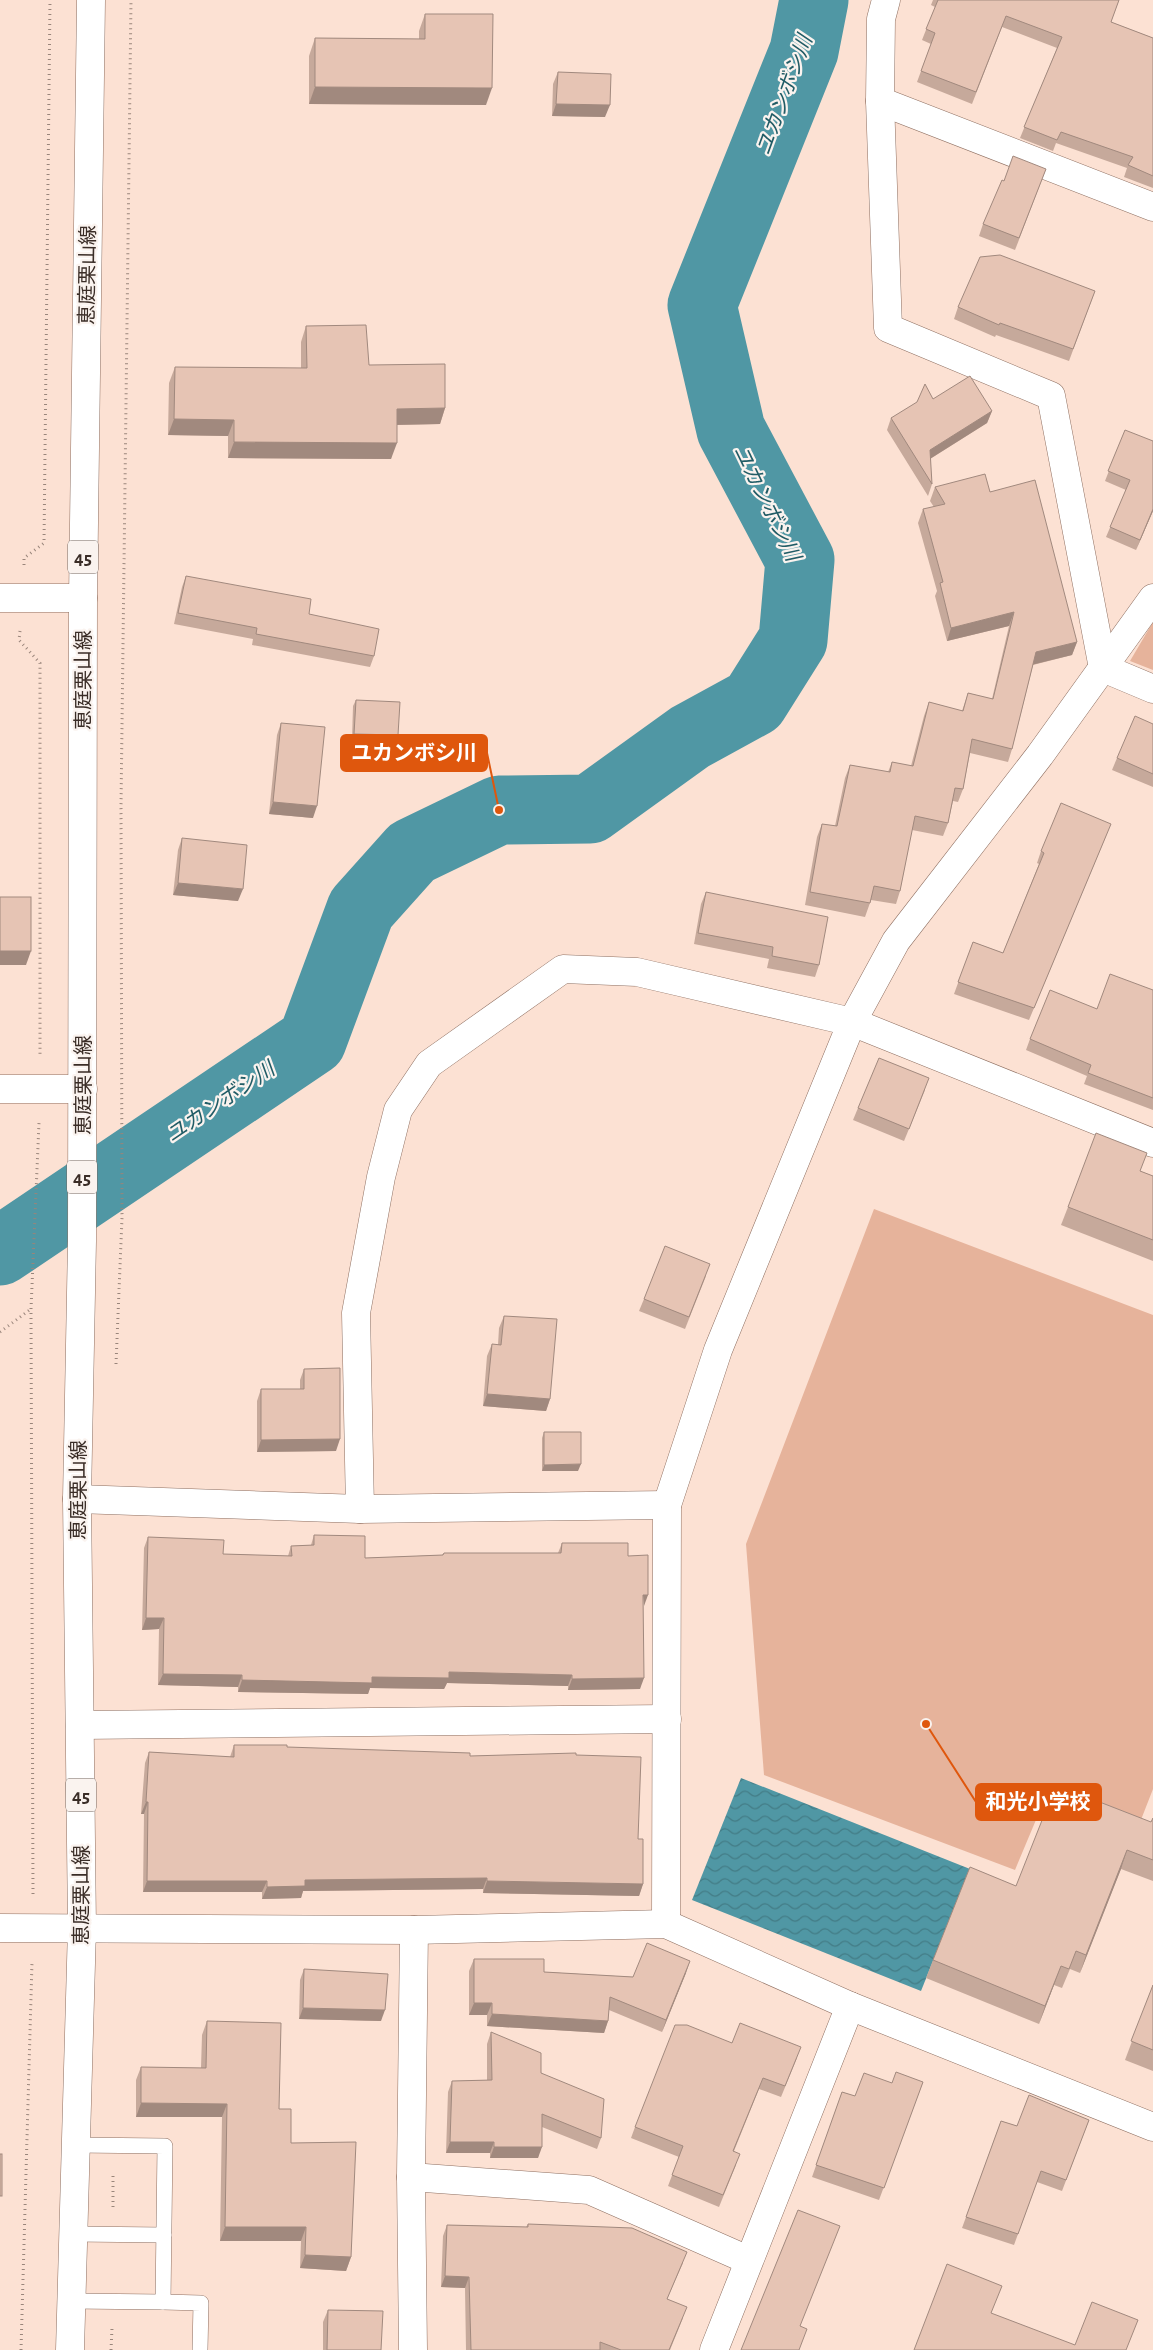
<svg xmlns="http://www.w3.org/2000/svg" width="1153" height="2350" font-family="'Alegreya Sans','Noto Sans JP',sans-serif">
<defs>
<pattern id="water-waves" width="16" height="10" patternUnits="userSpaceOnUse" patternTransform="scale(1.25)"><rect width="16" height="10" fill="#5097a4"/><path d="M0 5q4-4 8 0t8 0" fill="none" stroke="#437c86"/></pattern>
</defs>
<rect width="100%" height="100%" fill="#fce1d3"/>
<!-- green -->
<g fill="#e6b39b">
<polygon points="1153,622 1153,670 1130,661"/>
<polygon points="874,1209 1153,1315 1153,1789 1137,1830 1046,1796 1015,1870 764,1775 746,1544"/>
</g>
<!-- water -->
<polygon fill="url(#water-waves)" points="741,1778 970,1869 921,1991 692,1900"/>
<g fill="none" stroke-linecap="round" stroke-linejoin="round">
<!-- river -->
<polyline stroke="#5097a4" stroke-width="69" points="0,1251 312,1041 361,909 412,852 499,810 590,809 690,737 754,702 793,640 800,560 731,430 702,305 804,51 814,0"/>
<defs>
<g id="service">
<polyline points="76,2145 165,2146 163,2302 201,2303 200,2350"/>
<polyline points="74,2234 164,2235"/>
<polyline points="72,2301 163,2302"/>
</g>
<g id="minor">
<polyline points="886,0 881,19 880,101 888,328 1051,396 1103,668 1153,689"/>
<polyline points="880,101 1153,207"/>
<polyline points="0,1089 83,1089"/>
<polyline points="77,1499 360,1509 667,1505"/>
<polyline points="360,1509 356,1313 381,1177 398,1110 429,1064 563,969 637,972 852,1022 1153,1143"/>
<polyline points="80,1725 667,1719"/>
<polyline points="666,1924 667,1505 718,1350 852,1022 896,941 1040,755 1153,598"/>
<polyline points="0,1928 414,1930 666,1924 850,2006 1153,2127"/>
<polyline points="411,2177 589,2190 748,2260"/>
<polyline points="413,2350 411,2177 414,1930"/>
<polyline points="714,2350 850,2006"/>
</g>
<polyline id="tertiary" points="0,598 83,598"/>
<polyline id="primary" points="70,2350 82,1928 77,1499 82,1241 83,598 91,0"/>
</defs>
<!-- service casing -->
<use href="#service" stroke="#8e6f61" stroke-width="16"/>
<!-- minor casing -->
<use href="#minor" stroke="#8e6f61" stroke-width="29"/>
<!-- tertiary casing -->
<use href="#tertiary" stroke="#8e6f61" stroke-width="29"/>
<!-- primary casing -->
<use href="#primary" stroke="#8e6f61" stroke-width="29"/>
<!-- path -->
<g stroke="#99857b" stroke-width="3" stroke-dasharray="1 4" stroke-linecap="butt">
<polyline points="24,565 24,558 44,543 50,0"/>
<polyline points="20,631 19,640 40,663 40,1056"/>
<polyline points="0,1332 31,1309"/>
<polyline points="116,1364 122,1218 121,807 131,0"/>
<polyline points="33,1894 31,1309 39,1123"/>
<polyline points="113,2207 113,2173"/>
<polyline points="21,2350 32,1962"/>
<polyline points="111,2350 112,2328"/>
</g>
<!-- service -->
<use href="#service" stroke="#fff" stroke-width="15"/>
<!-- minor -->
<use href="#minor" stroke="#fff" stroke-width="28"/>
<!-- tertiary -->
<use href="#tertiary" stroke="#fff" stroke-width="28"/>
<!-- primary -->
<use href="#primary" stroke="#fff" stroke-width="28"/>
</g>
<!-- wall -->
<g fill="#c6a99b">
<polygon points="933,0 1119,0 1111,22 1153,38 1153,188 1124,177 1127,168 1056,143 1053,151 1020,138 1057,48 1002,27 972,104 917,82 931,44 922,40 935,7 931,5"/>
<polygon points="425,14 486,105 309,104 309,56 315,38 419,39 419,31"/>
<polygon points="558,72 605,117 552,116 553,84"/>
<polygon points="1046,169 1015,250 979,236 983,224 1004,181"/>
<polygon points="1095,291 1069,361 996,335 995,337 954,319 958,307"/>
<polygon points="306,326 369,365 445,408 440,424 397,425 391,459 228,458 228,436 168,435 169,383 175,367 301,368 301,342"/>
<polygon points="933,399 992,411 987,423 930,459 932,484 928,496 887,430 891,418"/>
<polygon points="1125,430 1153,511 1136,550 1106,537 1126,490 1105,481"/>
<polygon points="935,487 990,492 1077,642 1072,655 1033,665 1012,749 1008,762 970,753 963,789 958,802 953,801 948,823 943,836 912,830 900,891 896,904 871,900 865,917 805,905 817,837 822,824 835,826 845,778 850,765 888,772 892,762 911,766 924,716 929,702 962,711 968,693 992,699 1009,626 947,641 935,596 937,591 918,523 923,509 934,507 930,501"/>
<polygon points="186,576 309,614 374,656 370,667 252,645 253,639 174,624 182,587"/>
<polygon points="356,700 396,742 352,740 353,706"/>
<polygon points="281,723 313,818 269,814 277,735"/>
<polygon points="1153,724 1153,787 1112,770 1117,758"/>
<polygon points="1106,836 1029,1020 954,994 973,942 1003,953 1039,864 1037,863 1041,851"/>
<polygon points="182,838 238,901 173,895 178,850"/>
<polygon points="706,892 819,965 815,977 767,968 769,959 694,944 701,904"/>
<polygon points="1153,990 1153,1110 1084,1084 1087,1076 1026,1050 1030,1039 1097,1009"/>
<polygon points="925,1090 904,1141 853,1120 858,1108"/>
<polygon points="1140,1171 1153,1176 1153,1261 1061,1225 1068,1207"/>
<polygon points="706,1276 685,1329 639,1311 644,1299"/>
<polygon points="504,1316 550,1399 546,1411 483,1406 487,1356 492,1344 498,1345 499,1328"/>
<polygon points="304,1369 336,1451 257,1452 257,1401 261,1389 300,1389 300,1380"/>
<polygon points="544,1432 578,1471 542,1471 542,1438"/>
<polygon points="314,1535 365,1558 442,1555 444,1553 558,1553 562,1543 628,1556 643,1606 640,1689 568,1690 568,1686 447,1683 444,1689 370,1688 368,1694 238,1692 238,1687 158,1685 159,1629 142,1630 144,1548 148,1537 223,1554 288,1556 291,1546 311,1545"/>
<polygon points="234,1745 470,1756 576,1755 638,1839 643,1884 639,1896 483,1893 483,1889 303,1891 301,1898 262,1899 262,1892 143,1892 144,1814 141,1814 145,1763 149,1752 230,1757"/>
<polygon points="1153,1818 1153,1881 1121,1869 1080,1973 1070,1969 1062,1988 1054,1985 1039,2024 926,1978 933,1960 1016,1886 1151,1822"/>
<polygon points="474,1959 544,1972 633,1977 686,1973 662,2032 609,2010 608,2021 604,2033 487,2026 487,2015 469,2015 469,1971"/>
<polygon points="304,1969 381,2021 299,2019 300,1980"/>
<polygon points="1153,1985 1153,2071 1125,2060"/>
<polygon points="207,2021 279,2109 291,2143 351,2257 346,2271 300,2268 301,2241 220,2241 222,2117 136,2117 136,2080 141,2067 201,2068 202,2035"/>
<polygon points="491,2032 541,2073 601,2138 597,2149 542,2127 538,2158 490,2158 490,2153 446,2153 448,2092 452,2081 487,2080 487,2044"/>
<polygon points="732,2043 797,2058 781,2097 759,2089 734,2151 736,2165 719,2207 668,2186 679,2157 631,2138 635,2127"/>
<polygon points="923,2082 879,2200 812,2177 842,2092 855,2096 892,2083"/>
<polygon points="1089,2120 1062,2191 1037,2182 1014,2245 962,2228 1001,2121 1017,2126"/>
<polygon points="528,2224 683,2263 667,2299 683,2318 670,2350 466,2350 465,2288 441,2287 443,2236 447,2225 526,2227"/>
<polygon points="328,2310 381,2350 323,2350 323,2322"/>
</g>
<!-- shaded-wall -->
<g fill="#a1897e">
<polygon points="315,87 492,88 486,105 309,104"/>
<polygon points="556,104 610,105 605,117 552,116"/>
<polygon points="445,408 440,424 391,425 397,409"/>
<polygon points="992,411 987,423 925,462 930,450"/>
<polygon points="174,419 234,420 228,436 168,435"/>
<polygon points="234,442 397,443 391,459 228,458"/>
<polygon points="1153,509 1153,511 1136,550 1140,540"/>
<polygon points="1014,612 1009,626 947,641 951,628"/>
<polygon points="1077,642 1072,655 1031,665 1036,652"/>
<polygon points="354,734 398,735 396,742 352,740"/>
<polygon points="273,802 317,806 313,818 269,814"/>
<polygon points="178,883 243,889 238,901 173,895"/>
<polygon points="0,951 31,951 26,965 0,965"/>
<polygon points="487,1394 550,1399 546,1411 483,1406"/>
<polygon points="340,1439 336,1451 257,1452 261,1440"/>
<polygon points="581,1464 578,1471 542,1471 544,1465"/>
<polygon points="643,1595 648,1595 644,1606"/>
<polygon points="146,1618 164,1618 159,1629 142,1630"/>
<polygon points="449,1672 572,1675 568,1686 447,1683 444,1689 370,1688 368,1694 238,1692 242,1680"/>
<polygon points="163,1674 242,1675 238,1687 158,1685"/>
<polygon points="644,1678 640,1689 568,1690 572,1679"/>
<polygon points="146,1802 148,1802 144,1814 141,1814"/>
<polygon points="1127,1850 1121,1869 1080,1973 1086,1955"/>
<polygon points="487,1878 483,1889 303,1891 301,1898 262,1899 267,1887 305,1880"/>
<polygon points="147,1881 267,1881 262,1892 143,1892"/>
<polygon points="487,1881 643,1884 639,1896 483,1893"/>
<polygon points="690,1961 686,1973 662,2032 666,2020"/>
<polygon points="1061,1966 1054,1985 1039,2024 1045,2006"/>
<polygon points="474,2003 492,2003 487,2015 469,2015"/>
<polygon points="303,2008 385,2010 381,2021 299,2019"/>
<polygon points="492,2014 608,2021 604,2033 487,2026"/>
<polygon points="141,2103 227,2104 222,2117 136,2117"/>
<polygon points="450,2142 494,2142 490,2153 446,2153"/>
<polygon points="494,2147 542,2147 538,2158 490,2158"/>
<polygon points="225,2227 306,2227 301,2241 220,2241"/>
<polygon points="305,2255 351,2257 346,2271 300,2268"/>
<polygon points="445,2276 469,2277 465,2288 441,2287"/>
</g>
<!-- building -->
<g fill="#e6c4b4" stroke="#a1897e">
<polygon points="938,0 1119,0 1111,22 1153,38 1153,176 1128,165 1133,157 1061,132 1057,140 1024,127 1062,37 1006,16 976,92 921,71 935,33 926,29"/>
<polygon points="425,14 493,14 492,88 315,87 315,38 425,39"/>
<polygon points="558,72 611,74 610,105 556,104"/>
<polygon points="1013,156 1046,169 1019,238 983,224 1002,180 1004,181"/>
<polygon points="1000,255 1095,291 1073,349 1000,323 999,325 958,307 980,257"/>
<polygon points="366,325 369,365 445,364 445,408 397,409 397,443 234,442 234,420 174,419 175,367 307,368 306,326"/>
<polygon points="970,376 992,411 930,450 932,484 891,418 917,402 925,384 933,399"/>
<polygon points="1125,430 1153,441 1153,509 1140,540 1110,527 1130,480 1108,471"/>
<polygon points="985,474 990,492 1035,480 1077,642 1036,652 1012,749 972,739 963,789 955,788 948,823 915,816 900,891 874,886 870,903 810,892 822,824 837,826 850,765 890,772 892,762 913,766 929,702 963,711 968,693 993,699 1014,612 951,628 940,583 943,582 923,509 945,504 935,487"/>
<polygon points="186,576 311,599 309,614 379,629 374,656 256,634 257,628 178,613"/>
<polygon points="356,700 400,702 398,735 354,734"/>
<polygon points="1135,716 1153,724 1153,774 1117,758"/>
<polygon points="281,723 325,727 317,806 273,802"/>
<polygon points="1061,803 1111,824 1034,1008 958,982 973,942 1003,953 1044,853 1041,851"/>
<polygon points="182,838 247,845 243,889 178,883"/>
<polygon points="706,892 828,917 819,965 772,956 773,947 698,933"/>
<rect x="0" y="897" width="31" height="54"/>
<polygon points="1110,974 1153,990 1153,1098 1088,1073 1091,1065 1030,1039 1050,990 1097,1009"/>
<polygon points="879,1058 929,1078 909,1129 858,1108"/>
<polygon points="1096,1133 1147,1153 1140,1171 1153,1176 1153,1240 1068,1207"/>
<polygon points="665,1246 710,1264 689,1317 644,1299"/>
<polygon points="504,1316 557,1319 550,1399 487,1394 492,1344 501,1345"/>
<polygon points="340,1368 340,1439 261,1440 261,1389 304,1389 304,1369"/>
<polygon points="544,1432 581,1432 581,1464 544,1465"/>
<polygon points="314,1535 365,1536 365,1558 443,1555 444,1553 561,1553 562,1543 628,1543 628,1556 648,1555 648,1595 643,1595 644,1678 572,1679 572,1675 449,1672 449,1678 372,1677 372,1683 242,1680 242,1675 163,1674 164,1618 146,1618 148,1537 224,1540 223,1554 292,1556 291,1546 314,1545"/>
<polygon points="234,1745 287,1745 287,1747 470,1753 470,1756 576,1753 576,1755 641,1757 638,1839 643,1839 643,1884 487,1881 487,1878 305,1880 305,1886 267,1887 267,1881 147,1881 148,1802 146,1802 149,1752 234,1757"/>
<polygon points="1056,1785 1151,1822 1153,1818 1153,1860 1127,1850 1086,1955 1076,1951 1069,1969 1061,1966 1045,2006 933,1960 970,1867 1016,1886"/>
<polygon points="647,1943 690,1961 666,2020 610,1997 608,2021 492,2014 492,2003 474,2003 474,1959 544,1959 544,1972 633,1977"/>
<polygon points="304,1969 388,1974 385,2010 303,2008"/>
<polygon points="1153,1985 1153,2050 1131,2041"/>
<polygon points="207,2021 281,2023 279,2109 291,2109 291,2143 356,2142 351,2257 305,2255 306,2227 225,2227 227,2104 141,2103 141,2067 206,2068"/>
<polygon points="740,2023 801,2047 785,2086 763,2078 733,2151 740,2154 723,2195 672,2175 683,2146 635,2127 675,2025 687,2025 732,2043"/>
<polygon points="491,2032 541,2053 541,2073 604,2099 601,2138 542,2114 542,2147 494,2147 494,2142 450,2142 452,2081 492,2080"/>
<polygon points="896,2072 923,2082 884,2188 816,2165 842,2092 855,2096 864,2073 892,2083"/>
<polygon points="1029,2095 1089,2120 1066,2180 1041,2171 1018,2234 966,2217 1001,2121 1017,2126"/>
<rect x="0" y="2154" width="2" height="42"/>
<polygon points="798,2210 840,2226 800,2326 807,2329 799,2350 741,2350"/>
<polygon points="528,2224 632,2228 687,2252 667,2299 687,2307 669,2350 621,2350 600,2342 600,2350 471,2350 469,2277 445,2276 447,2225 528,2227"/>
<polygon points="947,2264 1002,2286 991,2313 1075,2345 1092,2302 1138,2320 1126,2350 914,2350"/>
<polygon points="328,2310 383,2311 381,2350 327,2350"/>
</g>
<g text-anchor="middle" stroke-width="4.5" stroke-linejoin="round" paint-order="stroke">
<!-- shield labels -->
<g fill="#faf3ef" stroke="#746863" stroke-width="1">
<rect x="68" y="540.5" width="30" height="33" rx="4"/>
<rect x="67" y="1160.5" width="30" height="33" rx="4"/>
<rect x="66" y="1778.5" width="30" height="33" rx="4"/>
</g>
<g font-size="19" font-weight="bold" fill="#3a2d27">
<text x="83" y="564">45</text>
<text x="82" y="1184">45</text>
<text x="81" y="1802">45</text>
</g>
<!-- street labels -->
<g font-size="20" fill="#3a2d27" stroke="#faf3ef">
<text transform="translate(87 275) rotate(-89)" y="7">恵庭栗山線</text>
<text transform="translate(83 680) rotate(-90)" y="7">恵庭栗山線</text>
<text transform="translate(83 1085) rotate(-90)" y="7">恵庭栗山線</text>
<text transform="translate(78 1490) rotate(-90)" y="7">恵庭栗山線</text>
<text transform="translate(81 1895) rotate(-90)" y="7">恵庭栗山線</text>
</g>
<!-- water labels -->
<g font-size="21" font-style="italic" fill="#215c66" stroke="#faf3ef">
<text transform="translate(784 95) rotate(-70)" y="7">ユカンボシ川</text>
<text transform="translate(767 503) rotate(64)" y="7">ユカンボシ川</text>
<text transform="translate(220 1102) rotate(-34)" y="7">ユカンボシ川</text>
</g>
</g>
<!-- callouts -->
<path fill="none" stroke="#df570d" stroke-width="2" d="M499 810L487 753M926 1724L976 1802"/>
<g fill="#df570d" stroke="#faf3ef" stroke-width="2">
<circle cx="499" cy="810" r="5"/>
<circle cx="926" cy="1724" r="5"/>
</g>
<g fill="#df570d" stroke="#df570d" stroke-width="2">
<rect x="341" y="735" width="146" height="36" rx="5"/>
<rect x="976" y="1784" width="125" height="36" rx="5"/>
</g>
<g font-size="21" text-anchor="middle" font-weight="bold" fill="#fff">
<text x="414" y="760">ユカンボシ川</text>
<text x="1038" y="1809">和光小学校</text>
</g>
</svg>
